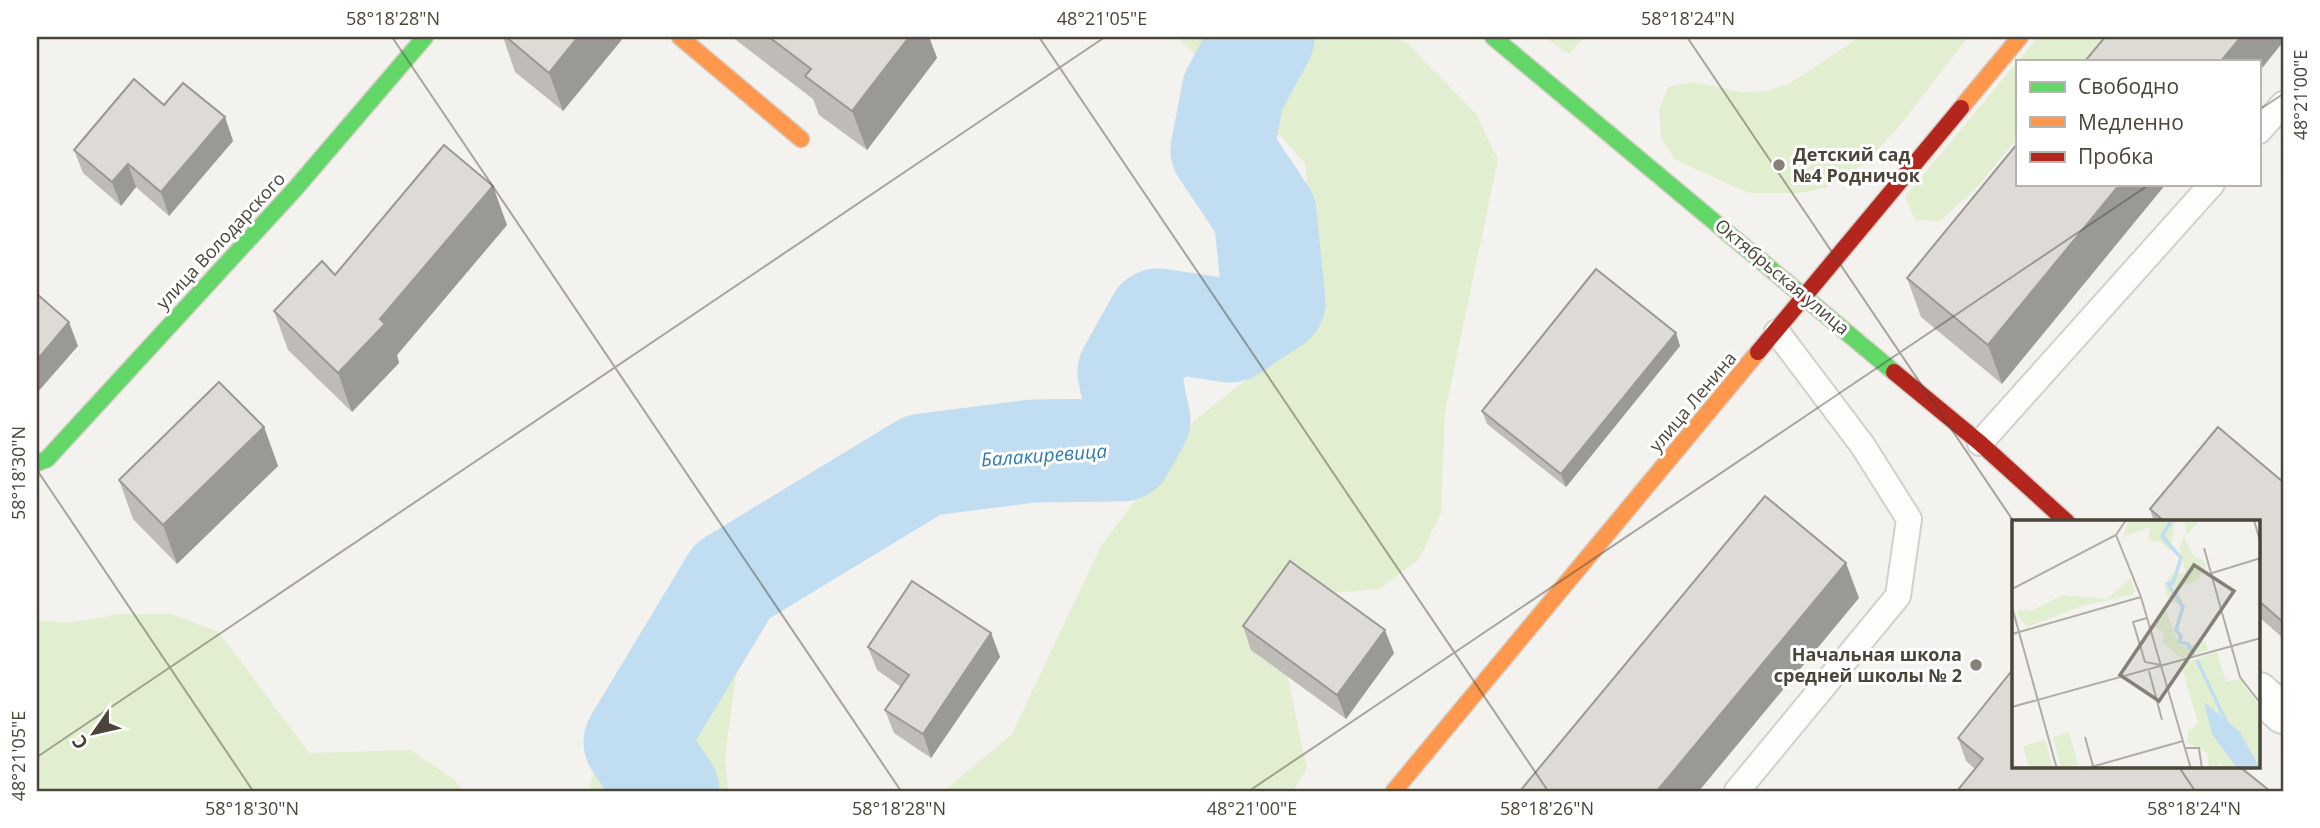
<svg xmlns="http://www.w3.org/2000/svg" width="2320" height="828" font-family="'Open Sans',sans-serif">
<rect width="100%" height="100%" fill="#f4f2ee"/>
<!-- green -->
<g fill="#e1eecf">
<polygon points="1177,37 1396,37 1408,44 1476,114 1498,160 1445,412 1441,513 1419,559 1379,589 1330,593 1287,673 1307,769 1293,791 944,791 1012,734 1101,546 1194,421 1275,357 1316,265 1305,163 1272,127"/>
<polygon points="1544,37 1584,37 1569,54"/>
<polygon points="1857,37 1968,37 1901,124 1867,162 1825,188 1801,193 1749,193 1676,160 1661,139 1659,111 1668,87 1693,82 1741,92 1766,91 1789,84 1854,41"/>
<polygon points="2038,37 2104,37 2083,61 2018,61"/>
<polygon points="2017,62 2017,139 1977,187 1940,221 1915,220 1905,197"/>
<polygon points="119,614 171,614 219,632 309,753 411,750 455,780 462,791 37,791 37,620 70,623"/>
<polygon points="694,639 738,660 725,757 728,791 589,791 595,765 634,670"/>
</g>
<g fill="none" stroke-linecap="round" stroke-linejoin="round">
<!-- river -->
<polyline stroke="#c0ddf1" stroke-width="103" points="668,791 635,742 732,581 923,465 1032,451 1122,450 1139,420 1129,372 1158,320 1230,331 1274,302 1265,214 1222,150 1233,92 1263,37"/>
<defs>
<g id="lane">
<polyline points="2259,131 2283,104"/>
<polyline points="1980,443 2212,184"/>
<polyline points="1737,791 1898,596 1909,519 1863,446 1777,332"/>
</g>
<polyline id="street" points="2259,692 2283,714"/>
<g id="fast">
<polyline points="1493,37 1894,372"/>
<polyline points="37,463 47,459 295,189 425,37"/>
</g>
<g id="slow">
<polyline points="680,37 801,139"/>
<polyline points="1961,108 2020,37"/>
<polyline points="1394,791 1758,352"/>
</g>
<g id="jam">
<polyline points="1758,352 1961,108"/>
<polyline points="1894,372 1980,443 2067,522"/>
</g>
</defs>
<!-- lane casing -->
<use href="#lane" stroke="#d2d0cb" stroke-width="28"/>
<!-- street casing -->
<use href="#street" stroke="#d2d0cb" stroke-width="42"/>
<!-- fast casing -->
<use href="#fast" stroke="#d3cfc5" stroke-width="19"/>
<!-- slow casing -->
<use href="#slow" stroke="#d3cfc5" stroke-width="19"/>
<!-- jam casing -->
<use href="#jam" stroke="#d3cfc5" stroke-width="19"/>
<!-- lane -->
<use href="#lane" stroke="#fdfdfc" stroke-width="24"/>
<!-- street -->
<use href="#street" stroke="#fdfdfc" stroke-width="38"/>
<!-- fast -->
<use href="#fast" stroke="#63d668" stroke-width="16"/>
<!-- slow -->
<use href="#slow" stroke="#ff974d" stroke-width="16"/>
<!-- jam -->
<use href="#jam" stroke="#b3261e" stroke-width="16"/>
</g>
<!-- wall -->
<g fill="#bfbcb8">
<polygon points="503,37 624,37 563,111 515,72"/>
<polygon points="732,37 929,37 937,58 867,150 819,115 813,99"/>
<polygon points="164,105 225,117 233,141 169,216 136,187 121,206 83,173 74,150"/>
<polygon points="2017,144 2002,384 1921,317 1907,278"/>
<polygon points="507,225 397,355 399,363 352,412 288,350 274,311 335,275"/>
<polygon points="1676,333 1680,346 1566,487 1487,424 1482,411"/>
<polygon points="264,427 278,466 177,564 133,519 119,480"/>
<polygon points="2283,482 2283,638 2259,617 2259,522 2154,522 2150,509"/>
<polygon points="1243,626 1394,653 1346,719 1251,650"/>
<polygon points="991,633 1000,657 931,758 894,733 885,710 901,687 877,670 868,647"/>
<polygon points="1958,738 2270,791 1975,769 1966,761"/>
</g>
<!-- shaded-wall -->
<g fill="#9b9996">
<polygon points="578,37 624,37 563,111 549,73"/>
<polygon points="909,37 929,37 937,58 867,150 852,111"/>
<polygon points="2241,37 2283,37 2283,42 2259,72 2259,61 2221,61"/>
<polygon points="225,117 233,141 169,216 161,192"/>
<polygon points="128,164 136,187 121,206 112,182"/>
<polygon points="2120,184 2166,184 2002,384 1988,345"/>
<polygon points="493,186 507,225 397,355 399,363 352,412 338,373 380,319"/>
<polygon points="69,322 78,346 37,393 37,360"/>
<polygon points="1676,333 1680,346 1566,487 1561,474"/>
<polygon points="264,427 278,466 177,564 163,525"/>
<polygon points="1846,563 1859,598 1699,791 1657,791"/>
<polygon points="1385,630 1394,653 1346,719 1337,695"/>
<polygon points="991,633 1000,657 931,758 923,734"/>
</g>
<!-- building -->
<g fill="#dedbd6" stroke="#9b9996" stroke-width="2">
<polygon points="506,37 578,37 549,73"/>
<polygon points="769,37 909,37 852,111 805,76 811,69"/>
<polygon points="2105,37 2241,37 2221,61 2085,61"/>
<polygon points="134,79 164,105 183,83 225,117 161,192 128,164 112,182 74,150"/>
<polygon points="2017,144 2017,184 2120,184 1988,345 1907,278"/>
<polygon points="444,145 493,186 380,319 385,324 338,373 274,311 322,261 335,275"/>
<polygon points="1596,269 1676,333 1561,474 1482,411"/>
<polygon points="37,294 69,322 37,360"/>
<polygon points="219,382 264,427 163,525 119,480"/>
<polygon points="2218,427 2283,482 2283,622 2259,601 2259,522 2165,522 2150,509"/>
<polygon points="1765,496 1846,563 1657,791 1520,791"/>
<polygon points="1290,561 1385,630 1337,695 1243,626"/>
<polygon points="912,581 991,633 923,734 885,710 909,675 868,647"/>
<polygon points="2014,668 2014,767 2240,767 2270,791 1957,791 1983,759 1958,738"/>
</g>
<!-- ticks -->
<path fill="none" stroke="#4b4439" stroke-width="2" stroke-opacity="0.45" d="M392,37l509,754M1039,37l509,754M1687,37l327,485M2259,110l24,-16M37,470l216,321M37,757l1068,-720M2179,767l16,24M1249,791l901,-607"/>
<!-- markers -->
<g fill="#868178" stroke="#fff" stroke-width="2.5">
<circle cx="1779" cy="165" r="7"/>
<circle cx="1976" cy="665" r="7"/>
</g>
<g text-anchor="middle" stroke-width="6" stroke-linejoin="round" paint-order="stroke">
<!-- poi labels -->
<g font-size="18" font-weight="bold" fill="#4b4439" stroke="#fff" text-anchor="start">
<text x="1793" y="161">Детский сад<tspan x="1793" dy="21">№4 Родничок</tspan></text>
<text x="1962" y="661" text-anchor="end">Начальная школа<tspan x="1962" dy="21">средней школы № 2</tspan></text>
</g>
<!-- street labels -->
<g font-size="18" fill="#4b4439" stroke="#fff">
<text transform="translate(221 241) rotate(-47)" y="6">улица Володарского</text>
<text transform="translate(1782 277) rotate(40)" y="6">Октябрьская улица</text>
<text transform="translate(1693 402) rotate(-50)" y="6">улица Ленина</text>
</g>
<!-- water labels -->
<g font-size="19" font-style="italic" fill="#2e7ab2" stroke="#fff">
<text transform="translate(1044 455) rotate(-4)" y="7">Балакиревица</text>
</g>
</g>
<!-- overview -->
<g transform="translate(2012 520)">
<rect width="248" height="248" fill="#f4f2ee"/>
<path d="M117,0h70l-10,13 -4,-2 1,-8 -11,-1 -5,29 -9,-9 -13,-1 2,-14 -27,10zM172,17l9,18 12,7 1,5 -9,14 -21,7 6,12 -3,5 -12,-8 -3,-11 7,-12 15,-1 -7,-26zM118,58l5,13 -3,4 -50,11 -55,21 -10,-13 3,-5 11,2 32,-16 44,4zM152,85l15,40 8,2 18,-6 3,9 -27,8 -18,-15v-10l-9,-7zM205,132l9,30 14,-3 20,28v61h-38l-3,-6 -2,6h-8l-2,-15 -20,-11 1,-11 10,-8 -17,-59zM57,212l9,33 -17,3 -8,-31zM33,220l8,28h-24l-6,-22z" fill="#e1eecf"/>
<path d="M192,182l35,29 21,37 -24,-1 -24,-33z" fill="#c0ddf1"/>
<path fill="none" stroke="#c0ddf1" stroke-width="3.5" d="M160,0l-10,16 19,22 -8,25 -5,1 15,23 -7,23 5,6 -2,6 9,2 6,11M185,140l32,68"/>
<path fill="none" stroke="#b0aca6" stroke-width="2" d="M242,0l7,25M104,15l25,62 50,172M192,28l36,129 21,27M200,53l49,-15M0,69l104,-54 10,-15M0,87l45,162M135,98l-14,4 12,40 16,3M0,114l129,-37M137,151l13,49M0,187l249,-69M73,217l8,29M173,228h14l3,21M72,249l99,-28"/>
<path fill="#868178" fill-opacity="0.15" stroke="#868178" stroke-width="3.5" d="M182,45l40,26 -75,110 -39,-26z"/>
<rect width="248" height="248" fill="none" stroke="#4b4439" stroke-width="3.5"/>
</g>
<!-- border -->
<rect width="2320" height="828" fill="none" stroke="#ffffff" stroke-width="77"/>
<!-- legend -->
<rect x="2016" y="60" width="245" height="126" fill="#ffffff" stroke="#b7b4b0" stroke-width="2"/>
<rect x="2030" y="82" width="35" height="10" fill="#63d668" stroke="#b7b4b0" stroke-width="2"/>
<text x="2078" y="94" font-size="21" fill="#4b4439">Свободно</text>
<rect x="2030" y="117" width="35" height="10" fill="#ff974d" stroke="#b7b4b0" stroke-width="2"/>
<text x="2078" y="130" font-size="21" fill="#4b4439">Медленно</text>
<rect x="2030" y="152" width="35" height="10" fill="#b3261e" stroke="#b7b4b0" stroke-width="2"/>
<text x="2078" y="164" font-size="21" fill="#4b4439">Пробка</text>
<!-- north arrow -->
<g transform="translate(94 733) rotate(236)" stroke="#ffffff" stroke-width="5" paint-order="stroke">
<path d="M0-5L12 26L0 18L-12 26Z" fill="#4b4439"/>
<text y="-10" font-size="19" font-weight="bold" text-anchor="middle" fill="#4b4439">С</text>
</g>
<rect x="38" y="38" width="2244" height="752" fill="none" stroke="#4b4439" stroke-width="2.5"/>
<g font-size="18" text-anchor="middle" fill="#4b4439">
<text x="393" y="25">58°18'28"N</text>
<text x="1102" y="25">48°21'05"E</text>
<text x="1688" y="25">58°18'24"N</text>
<text transform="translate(2301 95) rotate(-90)" y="6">48°21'00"E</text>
<text transform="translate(19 473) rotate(-90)" y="6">58°18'30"N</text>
<text transform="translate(19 756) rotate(-90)" y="6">48°21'05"E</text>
<text x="252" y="815">58°18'30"N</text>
<text x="899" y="815">58°18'28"N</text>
<text x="1252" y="815">48°21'00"E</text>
<text x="1547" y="815">58°18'26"N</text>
<text x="2194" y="815">58°18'24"N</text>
</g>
</svg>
